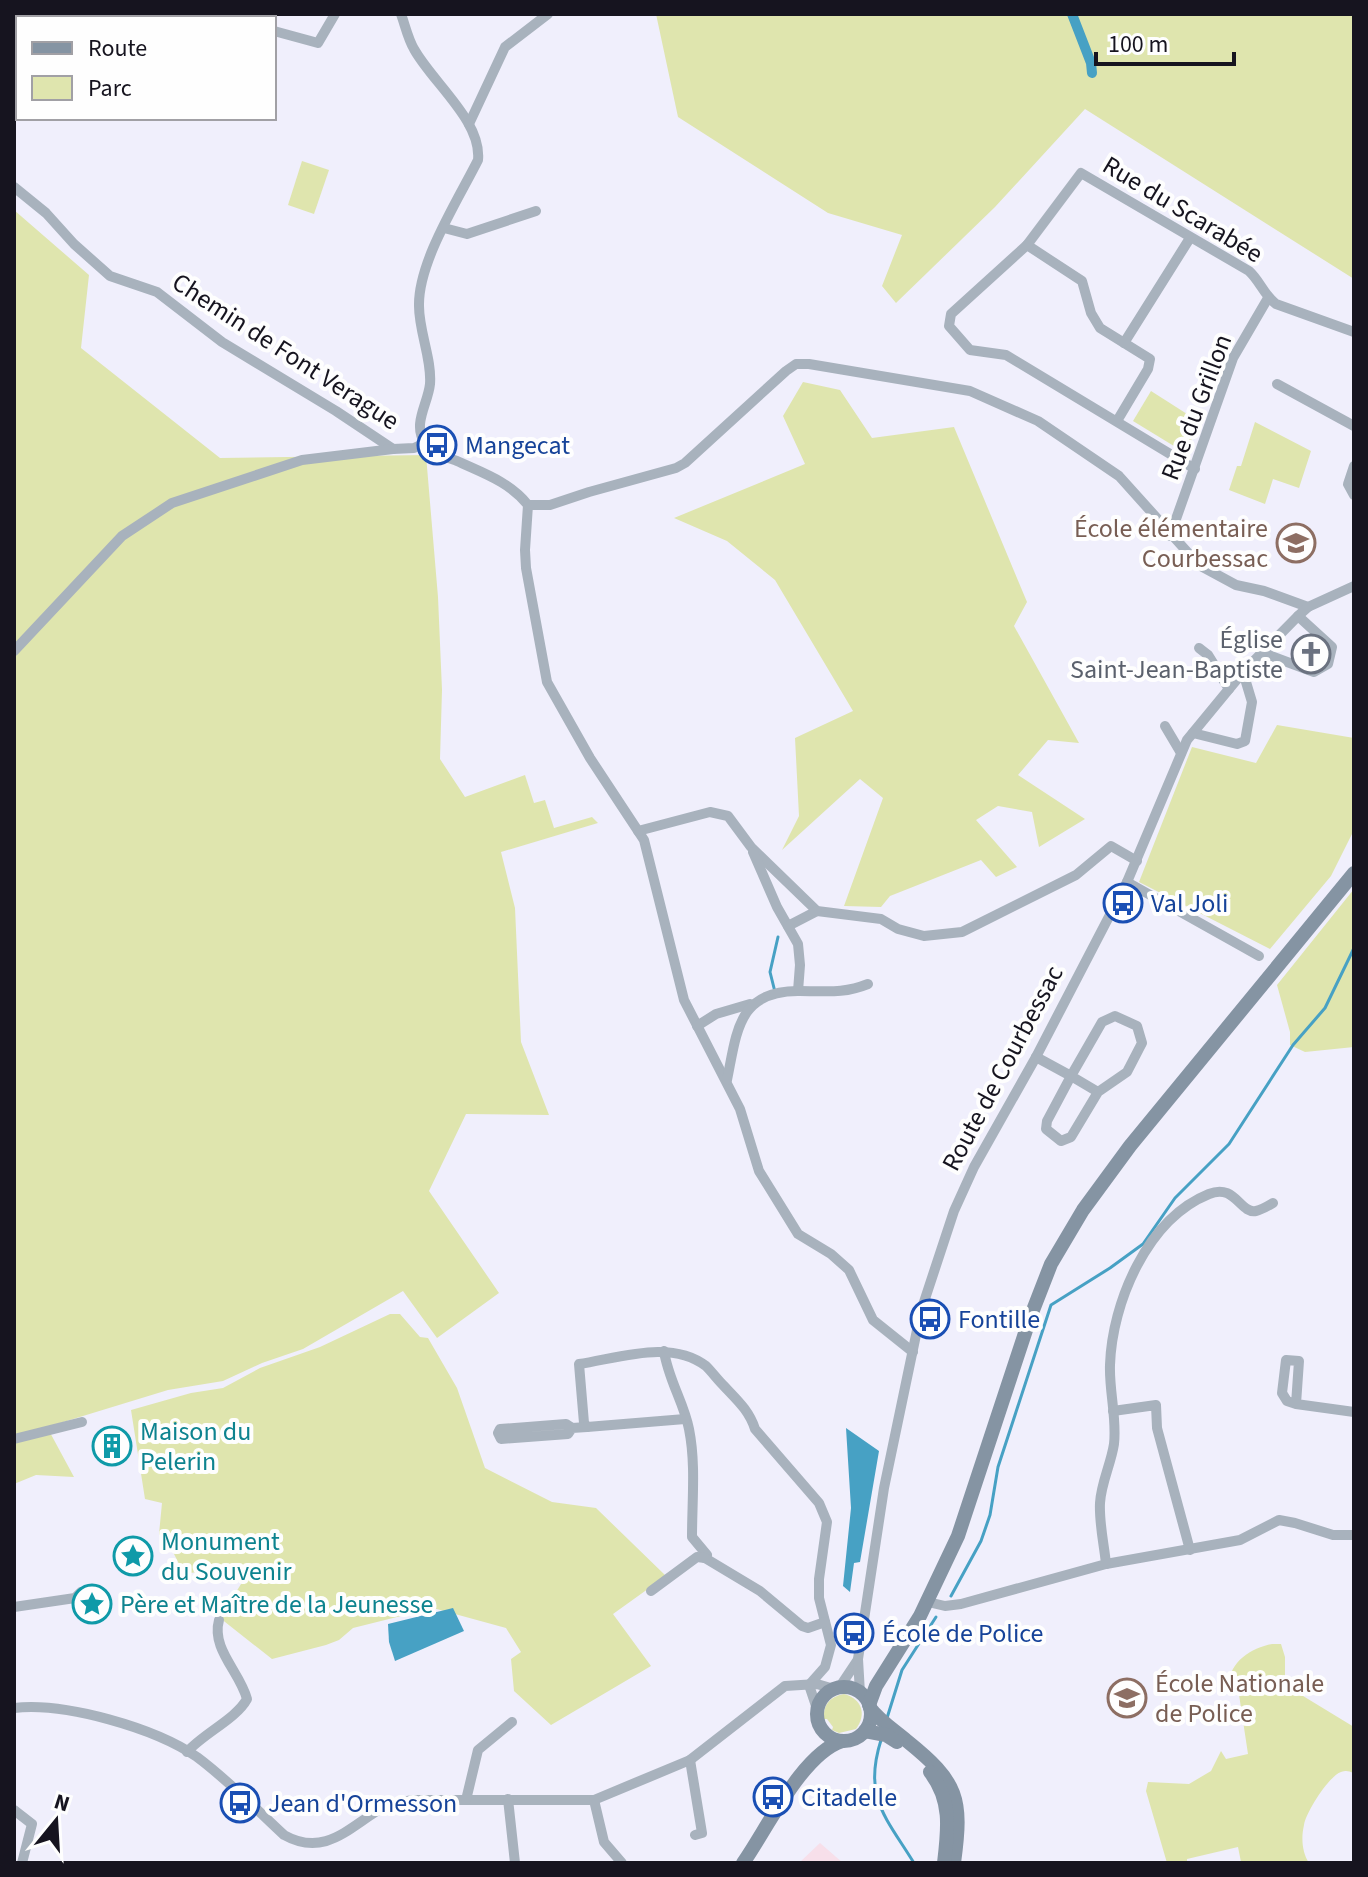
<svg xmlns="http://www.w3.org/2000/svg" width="1368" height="1877" font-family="'Source Sans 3',sans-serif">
<rect width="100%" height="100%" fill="#f0effc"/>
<!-- commercial -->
<polygon fill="#f7dfea" points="820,1843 843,1863 799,1863"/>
<!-- green -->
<g fill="#dfe5ae">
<polygon points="656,14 1354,14 1354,279 1085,109 995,207 896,303 882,286 902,235 828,213 678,117"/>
<polygon points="302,161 329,170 314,214 288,205"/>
<polygon points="14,210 89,275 81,348 220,458 426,455 438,597 442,690 440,759 465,797 525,775 534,803 545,800 554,828 592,817 598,823 501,852 515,908 521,1042 549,1115 466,1114 429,1191 499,1293 437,1338 403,1291 303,1349 262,1363 223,1381 168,1390 47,1427 74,1477 36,1475 14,1484"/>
<polygon points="803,382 840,390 872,438 954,427 1027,602 1014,626 1079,743 1048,740 1018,775 1085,819 1039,847 1032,812 998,806 976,820 1017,867 996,877 981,860 890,896 881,907 844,906 883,798 860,779 782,850 799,816 795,738 853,711 775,580 727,541 674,518 805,464 783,416"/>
<polygon points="1151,391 1198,421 1187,454 1133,421"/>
<polygon points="1255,422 1311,451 1299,488 1273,479 1265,504 1229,490 1237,466 1241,466"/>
<polygon points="1277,725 1354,738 1354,830 1331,876 1270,949 1139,882 1192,747 1256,763"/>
<polygon points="1354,889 1354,1047 1305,1052 1290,1045 1290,1032 1277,985"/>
<polygon points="390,1314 400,1314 420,1337 428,1338 457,1388 485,1468 552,1502 596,1508 666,1576 613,1614 651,1666 551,1725 514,1691 511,1659 521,1652 506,1628 433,1608 353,1628 339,1640 326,1645 272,1659 220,1618 254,1563 184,1574 173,1552 159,1534 162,1503 145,1499 131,1410 191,1393 223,1388 260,1368 320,1347"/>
<path d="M1272,1644h9l4,13v28l69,42v46c-6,-2 -7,-3 -13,-1 -12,4 -35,40 -37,53 -3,13 -2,27 5,38h-73l5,-1 -3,-15 -51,12v4h-20l-21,-72 2,-9 41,2 22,-13 10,-20 5,8 22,-5 -10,-66 -10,-2c2,-25 23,-38 44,-42z"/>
<path d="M844,1694c18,5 23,20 12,35l-17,4 -7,-3 1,-3 -6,-8h-3c-1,-14 5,-22 20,-25z"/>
</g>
<!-- water -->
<g fill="#47a1c4">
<polygon points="846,1428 879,1451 860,1562 854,1563 850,1592 843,1586 851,1508"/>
<polygon points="453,1608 464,1631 395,1661 389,1642 388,1624"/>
</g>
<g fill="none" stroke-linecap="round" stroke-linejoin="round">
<!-- stream -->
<g stroke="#47a1c4" stroke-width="3">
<polyline points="775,992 770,972 778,937"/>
<polyline points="951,1596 981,1541 990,1515 998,1467 1051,1305 1110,1268 1143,1244 1175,1198 1229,1144 1293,1045 1325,1008 1354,948"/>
<polyline points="887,1718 902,1670 936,1617"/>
<path d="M881,1740c-18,57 4,76 33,123"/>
</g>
<!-- canal -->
<polyline stroke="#47a1c4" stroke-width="10" points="1072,14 1091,63 1092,73"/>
<!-- street -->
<g stroke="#a8b2bd" stroke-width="10">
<path d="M401,14c4,11 7,25 13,35 18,33 68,72 64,111 -20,40 -60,102 -59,146 0,26 13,53 11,78 -2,20 -18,40 -5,59 7,10 21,14 32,18 26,12 53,21 71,44l-3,45 1,18 21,114 43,76 54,82 40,160 56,109 19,62 39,63 33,20 18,16 24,50 40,32"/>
<polyline points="274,31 318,43 335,14"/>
<polyline points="469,124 505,47 548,14"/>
<polyline points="14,187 46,213 74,244 110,276 157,292 222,342 336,411 393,449 414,448 425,443"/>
<polyline points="444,228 467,234 536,211"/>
<polyline points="1027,245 1082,281 1091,313 1100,328 1150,359 1148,369 1117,421"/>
<polyline points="1124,343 1190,238"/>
<polyline points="1277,384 1354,426"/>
<polyline points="1354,466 1348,484 1354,495"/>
<path d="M1195,469l-189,-114 -36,-5 -21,-24 2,-12 76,-69 54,-72 168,98c11,10 15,24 27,33l78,28"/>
<polyline points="528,505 550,505 589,492 676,468 685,463 786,371 796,364 809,364 970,391 1038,421 1119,476 1199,565 1236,585 1264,591 1308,607"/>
<polyline points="1170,536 1233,358 1268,298"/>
<polyline points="1199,648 1208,655 1229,689"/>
<polyline points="14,651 122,536 172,503 302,460 393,449"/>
<polyline points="1263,653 1314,672 1328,664 1332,647 1298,616"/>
<polyline points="1165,726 1181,753"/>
<polyline points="1193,733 1237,744 1245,741 1252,702 1243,672"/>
<polyline points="638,831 710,812 728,816 751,847 817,911 881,919 898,929 924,936 962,932 1076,875 1111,846 1137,861"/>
<polyline points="753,852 777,907 798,944 800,965 798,991"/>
<polyline points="1127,882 1259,956"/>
<polyline points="788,926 817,911"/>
<polyline points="697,1026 716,1014 750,1004"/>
<polyline points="1036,1057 1071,1076 1102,1022 1115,1016 1137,1026 1142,1043 1127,1072 1098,1092 1071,1076 1047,1121 1046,1129 1061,1141 1071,1137 1098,1092"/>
<path d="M727,1080c10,-49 11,-90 73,-89 26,0 43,3 68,-7"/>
<path d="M664,1351c4,28 20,52 25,78 7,35 3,72 3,108l15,18 -2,3"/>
<polyline points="1296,1404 1299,1361 1286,1360 1282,1393 1287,1401 1296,1404 1354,1412"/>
<polyline points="1113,1411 1156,1405 1157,1428 1190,1550"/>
<path d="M685,1419l-98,8 -3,-4 -5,-59c40,-6 92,-25 127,2 6,6 11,13 17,19 13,14 26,25 32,44l64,74 8,19 -8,57v19l12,47 -6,22 -16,18"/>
<polyline points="572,1428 568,1434 501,1439 498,1433 500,1429 566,1424 572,1428 587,1427"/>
<polyline points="14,1439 82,1422"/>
<polyline points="1106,1564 1240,1540 1279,1520 1295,1523 1333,1535 1354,1535"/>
<polyline points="651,1591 697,1557 705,1558 760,1591 802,1626 808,1628 825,1622"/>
<path d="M928,1602l17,4 16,-2 145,-40c-2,-20 -7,-41 -6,-61 1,-20 11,-39 14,-59 3,-26 -5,-53 -4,-79 2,-62 37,-146 99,-171 26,-11 31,20 47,17 5,-1 12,-5 17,-8"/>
<polyline points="14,1607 75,1598 81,1592"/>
<polyline points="809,1685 817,1709"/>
<polyline points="839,1688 857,1661"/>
<polyline points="860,1693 858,1659 884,1488 921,1311 954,1211 974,1167 1036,1057 1127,882 1187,740 1243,672 1298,616 1308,607 1354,586"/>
<path d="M14,1708c51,-6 141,20 183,49 31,23 59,52 87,78 41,23 65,-8 98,-27 10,-5 20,-6 31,-8h181l96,-40 95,-74 32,-2 17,5"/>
<path d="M187,1752c17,-19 49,-33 60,-53 -7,-27 -36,-50 -28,-79"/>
<polyline points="690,1760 702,1833 695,1835"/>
<polyline points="508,1799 515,1863"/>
<polyline points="466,1800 478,1750 512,1722"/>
<polyline points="594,1800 604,1842 622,1863"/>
<polyline points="14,1810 32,1824 22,1863"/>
</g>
<!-- secondary -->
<g stroke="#8594a3" stroke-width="14">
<circle cx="844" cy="1714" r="27"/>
<polyline points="869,1705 876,1686 920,1616 958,1536 1030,1318 1051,1264 1083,1210 1130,1146 1354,873"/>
<path d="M870,1708c10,13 24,22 37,33 51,41 56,57 47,122"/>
<polyline points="865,1731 886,1735 897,1742"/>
<path d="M930,1772c22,28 18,58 14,91"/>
<path d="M743,1863c24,-34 59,-109 99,-122"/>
</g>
</g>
<!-- icons -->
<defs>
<symbol id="bus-ring" viewBox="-11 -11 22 22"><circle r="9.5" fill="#fefefe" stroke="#1a4fb4" stroke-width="1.5"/><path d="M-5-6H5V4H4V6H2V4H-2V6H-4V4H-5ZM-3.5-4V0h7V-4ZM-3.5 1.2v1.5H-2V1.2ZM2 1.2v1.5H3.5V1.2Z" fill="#1a4fb4"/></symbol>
<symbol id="school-ring" viewBox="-11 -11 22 22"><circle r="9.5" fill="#fefefe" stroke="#8d6e63" stroke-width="1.5"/><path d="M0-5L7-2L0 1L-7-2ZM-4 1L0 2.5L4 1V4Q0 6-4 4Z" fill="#8d6e63"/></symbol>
<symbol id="church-ring" viewBox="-11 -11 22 22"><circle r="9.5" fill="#fefefe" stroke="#6b7280" stroke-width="1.5"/><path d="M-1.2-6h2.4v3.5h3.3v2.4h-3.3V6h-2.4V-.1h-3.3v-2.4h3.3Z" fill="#6b7280"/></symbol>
<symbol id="building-ring" viewBox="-11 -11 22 22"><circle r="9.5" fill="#fefefe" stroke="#0f9aa8" stroke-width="1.5"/><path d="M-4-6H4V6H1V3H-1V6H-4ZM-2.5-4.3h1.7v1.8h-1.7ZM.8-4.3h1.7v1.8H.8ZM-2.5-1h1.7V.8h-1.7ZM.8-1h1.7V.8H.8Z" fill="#0f9aa8"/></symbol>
<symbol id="sight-ring" viewBox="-11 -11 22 22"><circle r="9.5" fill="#fefefe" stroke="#0f9aa8" stroke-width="1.5"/><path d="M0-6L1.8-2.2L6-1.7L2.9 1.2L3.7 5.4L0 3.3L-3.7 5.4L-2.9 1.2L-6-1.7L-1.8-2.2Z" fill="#0f9aa8"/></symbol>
<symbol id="university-ring" viewBox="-11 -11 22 22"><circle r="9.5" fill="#fefefe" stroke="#8d6e63" stroke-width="1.5"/><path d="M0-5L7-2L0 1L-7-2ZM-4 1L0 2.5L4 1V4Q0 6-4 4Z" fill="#8d6e63"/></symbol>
</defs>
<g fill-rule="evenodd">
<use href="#bus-ring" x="415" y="423" width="44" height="44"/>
<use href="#school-ring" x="1274" y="521" width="44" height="44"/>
<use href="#church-ring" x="1289" y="632" width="44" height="44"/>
<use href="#bus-ring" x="1101" y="881" width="44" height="44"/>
<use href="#bus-ring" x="908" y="1297" width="44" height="44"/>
<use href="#building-ring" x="90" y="1424" width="44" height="44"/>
<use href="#sight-ring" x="111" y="1534" width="44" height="44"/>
<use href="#sight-ring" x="70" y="1582" width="44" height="44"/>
<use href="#bus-ring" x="832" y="1611" width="44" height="44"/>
<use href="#university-ring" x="1105" y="1676" width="44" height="44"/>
<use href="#bus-ring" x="751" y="1775" width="44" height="44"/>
<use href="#bus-ring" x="218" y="1781" width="44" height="44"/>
</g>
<g text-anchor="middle" stroke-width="8" stroke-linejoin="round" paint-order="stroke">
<!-- street labels -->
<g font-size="26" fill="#16141f" stroke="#fefefe">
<text transform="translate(1183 209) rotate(31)" y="9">Rue du Scarabée</text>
<text transform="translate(286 351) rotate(33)" y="9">Chemin de Font Verague</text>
<text transform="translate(1196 407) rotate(-69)" y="9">Rue du Grillon</text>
<text transform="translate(1002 1068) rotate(-62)" y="9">Route de Courbessac</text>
</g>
<!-- transit labels -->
<g font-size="26" fill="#164399" stroke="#fefefe" text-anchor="start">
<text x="465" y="454">Mangecat</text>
<text x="1151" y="912">Val Joli</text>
<text x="958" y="1328">Fontille</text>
<text x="882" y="1642">École de Police</text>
<text x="801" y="1806">Citadelle</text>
<text x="268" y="1812">Jean d'Ormesson</text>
</g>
<!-- education labels -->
<g font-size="26" fill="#785e54" stroke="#fefefe" text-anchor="end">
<text x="1268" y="537">École élémentaire<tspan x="1268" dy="30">Courbessac</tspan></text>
<text x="1155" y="1692" text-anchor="start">École Nationale<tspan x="1155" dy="30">de Police</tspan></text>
</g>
<!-- worship labels -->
<g font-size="26" fill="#5b616d" stroke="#fefefe" text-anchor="end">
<text x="1283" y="648">Église<tspan x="1283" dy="30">Saint-Jean-Baptiste</tspan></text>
</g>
<!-- culture labels -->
<g font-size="26" fill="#0d838f" stroke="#fefefe" text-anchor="start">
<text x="140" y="1440">Maison du<tspan x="140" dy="30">Pelerin</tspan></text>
<text x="161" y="1550">Monument<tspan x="161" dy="30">du Souvenir</tspan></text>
<text x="120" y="1613">Père et Maître de la Jeunesse</text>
</g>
</g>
<!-- border -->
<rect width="1368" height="1877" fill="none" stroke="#16141f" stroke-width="32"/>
<!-- legend -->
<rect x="16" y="16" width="260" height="104" fill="#fefefe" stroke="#a1a0a5" stroke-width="2"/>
<rect x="32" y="42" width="40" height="12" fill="#8594a3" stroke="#a1a0a5" stroke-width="2"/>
<text x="88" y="56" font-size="24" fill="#16141f">Route</text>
<rect x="32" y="76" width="40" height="24" fill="#dfe5ae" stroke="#a1a0a5" stroke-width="2"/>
<text x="88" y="96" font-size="24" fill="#16141f">Parc</text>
<!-- north arrow -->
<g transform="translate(56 1821) rotate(18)" stroke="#fefefe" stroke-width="6" paint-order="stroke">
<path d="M0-6L14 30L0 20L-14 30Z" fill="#16141f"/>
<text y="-12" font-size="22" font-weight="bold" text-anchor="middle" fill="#16141f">N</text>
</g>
<!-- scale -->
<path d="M1096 52v12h138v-12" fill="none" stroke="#16141f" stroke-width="4"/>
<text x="1108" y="52" font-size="24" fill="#16141f" stroke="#fefefe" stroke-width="6" paint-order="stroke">100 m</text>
</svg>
